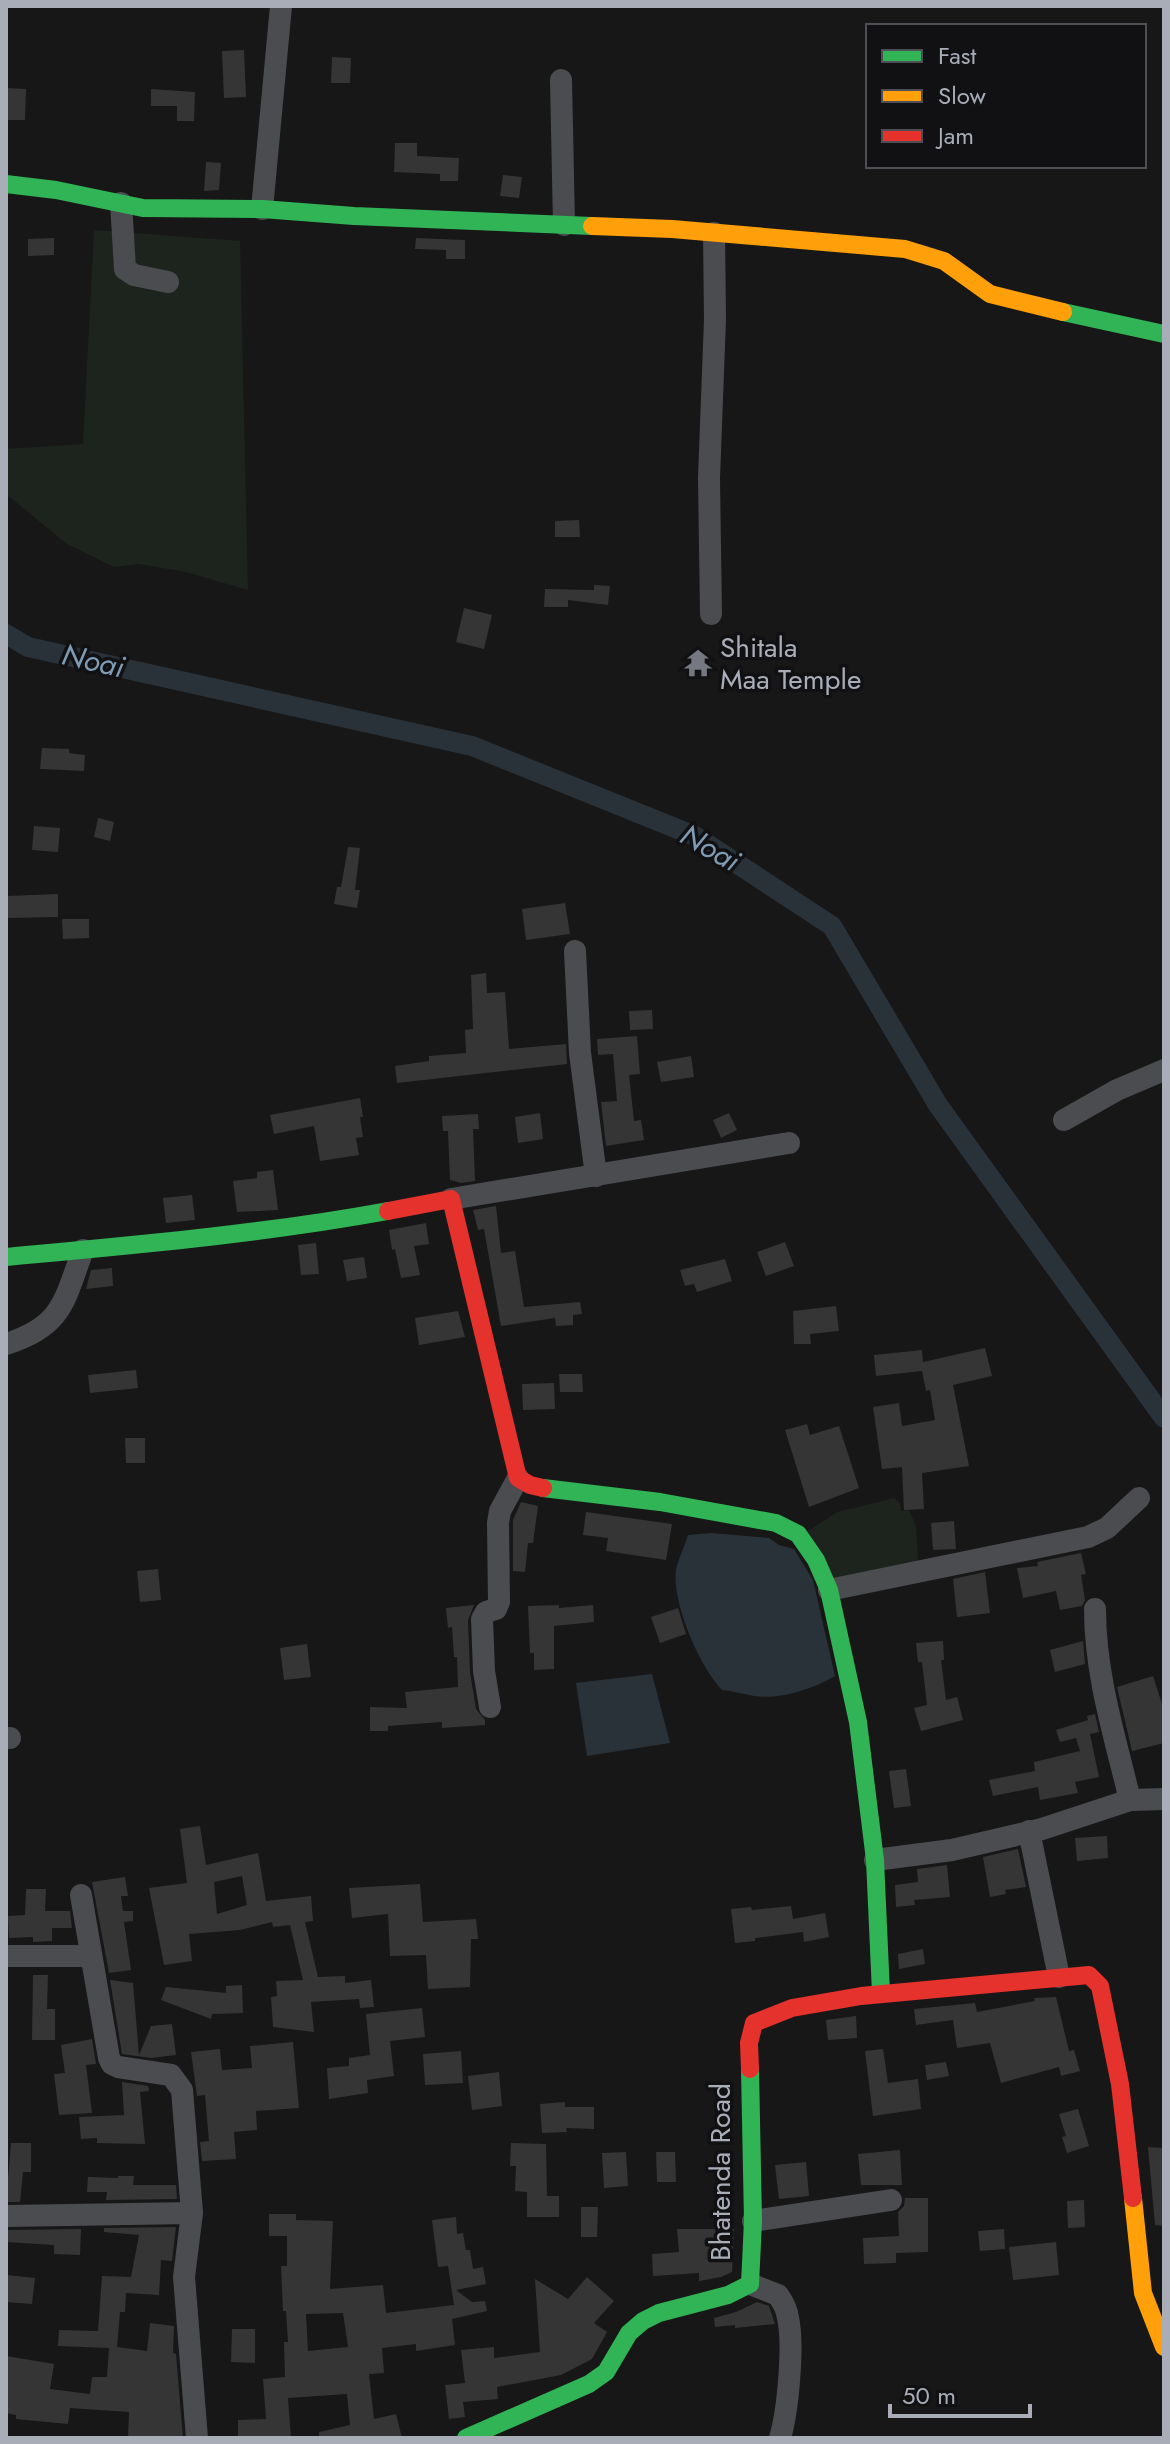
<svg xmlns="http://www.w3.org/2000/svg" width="1170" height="2444" font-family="Jost,sans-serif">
<rect width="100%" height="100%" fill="#171717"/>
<!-- green -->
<g fill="#1d241e">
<polygon points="94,230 240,241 248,590 186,572 139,564 114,567 67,544 6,494 6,449 83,444"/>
<polygon points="894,1498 900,1503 901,1511 909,1510 916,1526 918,1562 831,1581 807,1532 837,1512"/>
</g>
<!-- water -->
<g fill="#2a3239">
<path d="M711,1533l58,5 10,7 15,4 19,31 22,96c-22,13 -56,24 -81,20 -11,-2 -21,-5 -32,-6 -23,-24 -50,-87 -46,-120 2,-11 9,-24 12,-35z"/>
<polygon points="652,1674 670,1743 587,1756 576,1683"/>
</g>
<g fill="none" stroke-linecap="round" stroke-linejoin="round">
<!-- canal -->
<polyline stroke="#2a3239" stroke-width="20" points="6,634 28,647 472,746 695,836 832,926 938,1105 1164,1418"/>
</g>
<!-- building -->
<g fill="#353536" fill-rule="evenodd">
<polygon points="244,50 246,97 224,98 222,51"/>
<polygon points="332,57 351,58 350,83 331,83"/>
<polygon points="6,88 26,89 25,120 6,120"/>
<polygon points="151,89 195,92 194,121 177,121 177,106 151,106"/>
<polygon points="395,143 417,143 417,156 459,158 458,181 440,181 440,174 394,172"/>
<polygon points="206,162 221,163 219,190 204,191"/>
<polygon points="503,175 522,177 519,198 500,196"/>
<polygon points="54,238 54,255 28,256 28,239"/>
<polygon points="416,238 465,240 465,259 446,259 446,250 415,249"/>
<polygon points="579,520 580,537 555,537 555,521"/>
<polygon points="594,585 610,586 608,605 568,600 568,607 544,607 545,589 594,590"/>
<polygon points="464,608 492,615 484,649 456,642"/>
<polygon points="42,748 69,749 69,753 85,755 84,771 40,769"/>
<polygon points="98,818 114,822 110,841 94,837"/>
<polygon points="34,826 60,828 58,852 32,850"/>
<polygon points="348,847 360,848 355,890 360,890 357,908 334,904 337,887 341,887"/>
<polygon points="58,894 58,917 6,918 6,896"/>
<polygon points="565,903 570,934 526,940 522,909"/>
<polygon points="62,919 89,919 89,938 63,939"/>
<polygon points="486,973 487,993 505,992 509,1049 566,1044 567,1064 397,1083 395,1066 429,1061 429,1056 466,1053 465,1030 473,1029 471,975"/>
<polygon points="652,1010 653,1029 630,1030 629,1011"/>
<polygon points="637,1036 640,1074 629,1075 634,1121 641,1120 644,1140 606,1146 601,1102 617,1101 613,1054 598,1055 597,1039"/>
<polygon points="691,1056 694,1077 661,1082 657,1062"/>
<polygon points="360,1098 363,1117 360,1117 363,1137 356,1138 359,1155 320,1161 314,1126 274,1134 270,1115"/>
<polygon points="540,1113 543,1139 518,1143 515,1117"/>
<polygon points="729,1113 737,1130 721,1138 713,1120"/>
<polygon points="478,1114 479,1129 473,1129 475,1181 461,1183 450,1180 448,1131 443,1131 442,1116"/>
<polygon points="273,1170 278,1210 237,1212 233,1181 257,1178 257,1172"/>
<polygon points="192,1195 195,1220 166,1223 163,1198"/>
<polygon points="496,1206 501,1253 515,1251 524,1307 580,1302 582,1314 573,1315 573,1325 556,1326 555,1318 501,1326 484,1229 478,1230 473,1210"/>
<polygon points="426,1223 429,1244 414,1246 420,1275 401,1278 395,1249 392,1250 389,1230"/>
<polygon points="785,1242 794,1266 766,1276 757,1252"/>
<polygon points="316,1243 319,1274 301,1275 298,1245"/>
<polygon points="364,1257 367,1278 347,1281 343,1260"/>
<polygon points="725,1259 732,1281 697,1292 694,1284 685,1286 680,1270"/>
<polygon points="112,1268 113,1286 86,1289 91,1270"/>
<polygon points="836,1306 839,1331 810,1334 811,1344 794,1344 793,1311"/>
<polygon points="458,1311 465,1337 419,1345 415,1318"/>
<polygon points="985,1348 992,1376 953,1385 969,1466 922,1473 924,1509 904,1510 902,1467 882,1469 873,1407 899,1403 902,1426 935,1420 930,1390 926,1391 922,1371 876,1376 874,1355 922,1350 923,1362"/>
<polygon points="136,1370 138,1388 90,1393 88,1375"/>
<polygon points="559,1374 582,1374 583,1392 560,1392"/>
<polygon points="554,1383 555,1409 523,1410 522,1384"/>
<polygon points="807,1424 810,1435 839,1426 859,1488 809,1507 785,1430"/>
<polygon points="125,1438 145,1438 145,1463 126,1463"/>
<polygon points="521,1502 538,1506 533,1543 528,1543 525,1572 513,1571 513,1520"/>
<polygon points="586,1512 672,1524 666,1560 606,1551 608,1538 583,1535"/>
<polygon points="954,1521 956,1549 933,1550 931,1523"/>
<polygon points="1081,1553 1086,1574 1081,1575 1085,1600 1082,1606 1060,1610 1056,1591 1023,1598 1017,1568 1038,1566 1037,1562"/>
<polygon points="158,1569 161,1600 140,1602 137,1571"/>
<polygon points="985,1572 990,1613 957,1617 953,1579"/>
<polygon points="474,1605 468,1620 470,1672 476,1709 485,1720 485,1725 442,1728 442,1722 388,1726 388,1731 370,1731 370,1707 407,1708 405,1692 458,1687 457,1657 454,1657 452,1627 448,1628 446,1608"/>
<polygon points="559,1605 559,1608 593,1605 594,1622 554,1626 554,1669 534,1670 534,1653 530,1653 528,1606"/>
<polygon points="678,1608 686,1634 660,1643 651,1617"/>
<polygon points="943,1641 944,1660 941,1660 946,1700 957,1697 963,1720 921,1731 914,1708 927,1705 922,1662 918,1662 916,1643"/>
<polygon points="1083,1641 1085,1664 1055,1672 1050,1650"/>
<polygon points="307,1644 311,1677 284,1680 280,1648"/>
<polygon points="1153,1676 1164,1710 1164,1743 1132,1751 1117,1687"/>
<polygon points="1095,1714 1099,1732 1090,1734 1099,1777 1075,1782 1078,1793 1040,1800 1038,1787 993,1796 989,1780 1035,1771 1034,1762 1080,1751 1076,1738 1060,1742 1056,1730 1088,1720 1087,1716"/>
<polygon points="906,1769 911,1806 894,1808 889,1771"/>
<path d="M200,1826l6,39 52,-12 8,48 45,-5 2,25 -8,1 13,55 27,-1v7l26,-3 3,27 -14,1 -1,-9 -48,3 3,30 -41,-5 -2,-30 6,-1 -1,-15 27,-1 -13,-55 -17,2 -1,-5 -32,8 -51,4 3,27 -28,4 -15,-77 38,-5 -7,-54zM242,1876l5,29 -30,9 -3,-32z"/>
<polygon points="1107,1836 1108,1858 1077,1861 1075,1838"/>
<polygon points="1018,1849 1026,1887 1005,1890 1006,1894 990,1897 983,1857"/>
<polygon points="947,1865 950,1897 914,1900 915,1905 896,1907 895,1885 918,1882 917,1869"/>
<polygon points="125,1877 128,1896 121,1896 123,1911 133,1911 133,1921 124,1922 131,1970 109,1973 92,1882"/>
<polygon points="420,1884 423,1922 476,1919 478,1939 471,1939 470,1987 428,1989 426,1955 390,1956 388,1914 352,1918 349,1888"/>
<polygon points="26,1889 46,1889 45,1911 70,1911 72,1928 52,1928 52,1941 33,1942 33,1937 9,1938 8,1916 25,1915"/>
<polygon points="791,1906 793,1919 825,1913 829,1937 804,1942 803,1932 755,1938 755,1941 735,1943 731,1909 751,1907 752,1910"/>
<polygon points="923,1949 925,1964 899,1969 898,1954"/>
<polygon points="33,1975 48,1975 47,2009 55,2009 55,2040 32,2040"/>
<polygon points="110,1980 133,1983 139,2055 151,2026 172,2024 176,2055 151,2058 122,2054"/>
<polygon points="242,1985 243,2013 212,2014 211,2019 161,2000 166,1987 226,1993 226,1986"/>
<polygon points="1056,1997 1069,2051 1074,2050 1080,2071 1061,2076 1059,2067 1001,2083 990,2043 957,2048 953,2020 916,2025 914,2009 975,2003 977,2012 1035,2001 1034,1998"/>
<polygon points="422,2008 425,2037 390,2041 394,2076 367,2080 368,2093 329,2099 327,2068 349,2066 349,2058 370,2055 366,2014"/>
<polygon points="856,2016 857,2038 828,2040 826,2020"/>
<polygon points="92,2039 96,2064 86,2065 92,2113 59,2115 54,2074 65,2073 61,2045"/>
<polygon points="293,2042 299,2108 256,2111 257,2130 234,2132 236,2159 202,2161 200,2142 209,2141 205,2095 197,2096 191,2052 220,2049 222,2070 252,2068 250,2046"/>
<polygon points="883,2049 888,2083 918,2079 921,2109 873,2116 865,2051"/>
<polygon points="461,2051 463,2083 425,2085 423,2054"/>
<polygon points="946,2062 949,2076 927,2080 925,2065"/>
<polygon points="499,2072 502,2106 472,2110 468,2076"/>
<polygon points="122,2082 148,2086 149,2091 140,2092 145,2144 97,2143 97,2138 81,2139 79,2117 124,2115"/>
<polygon points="565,2102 565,2107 594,2107 594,2129 566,2128 567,2132 542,2133 540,2104"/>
<polygon points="1078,2109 1089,2146 1067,2153 1062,2137 1066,2136 1059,2114"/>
<polygon points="11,2143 31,2143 31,2172 23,2172 20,2202 6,2202"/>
<polygon points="511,2143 546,2144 547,2196 559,2196 559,2217 527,2217 527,2192 515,2191 516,2166 510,2166"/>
<polygon points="1148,2147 1164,2148 1164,2226 1155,2225"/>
<polygon points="900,2150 902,2185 861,2185 858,2154"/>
<polygon points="626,2152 628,2186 604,2188 602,2153"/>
<polygon points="656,2152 675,2152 676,2182 657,2182"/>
<polygon points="806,2162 809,2196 779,2199 775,2165"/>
<polygon points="118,2176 134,2176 133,2185 176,2185 177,2199 106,2200 107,2192 87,2192 88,2177 118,2178"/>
<polygon points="905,2198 928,2198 928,2252 896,2253 896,2263 864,2264 863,2238 899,2236 898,2212 904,2206"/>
<polygon points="1084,2200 1085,2227 1068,2228 1067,2201"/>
<polygon points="581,2207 598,2207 597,2237 581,2237"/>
<path d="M269,2214h27v6l37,1 -3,68 53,-4 3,28 68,-8 -6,-39 -10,1 -6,-47 24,-3 1,17 6,-1 3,17h4l3,19 10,-2 3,17 -30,6 16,12 13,-1 2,10 -35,8 3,26 -39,6v-7l-34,4 2,25 -15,1 5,45 22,-5 6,24h-83v-6l31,-7 -3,-31 -59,4 3,40h-53v-18l28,-1 -3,-40 22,-2 -1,-35h4l-2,-31h-3l-2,-45h6v-30h-18zM343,2313l5,34 -40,4 -2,-37z"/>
<polygon points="176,2227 172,2261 161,2260 159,2295 126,2293 125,2312 120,2312 117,2347 147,2351 150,2323 174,2326 173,2353 176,2354 183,2438 128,2438 129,2412 70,2408 68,2424 16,2419 16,2415 6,2413 6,2356 54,2364 50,2389 90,2394 92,2377 107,2377 109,2348 58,2346 59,2330 98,2331 102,2276 131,2277 139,2235 104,2232 104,2228"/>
<polygon points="81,2229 80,2255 54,2254 54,2245 6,2242 6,2230"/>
<polygon points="677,2229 734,2229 732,2272 721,2277 699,2281 699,2273 653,2276 652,2254 679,2252"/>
<polygon points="1004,2229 1005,2249 980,2251 978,2231"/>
<polygon points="1056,2242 1059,2275 1013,2280 1009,2247"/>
<polygon points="6,2275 35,2278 32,2304 6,2302"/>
<polygon points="587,2277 614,2301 594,2323 607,2332 592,2359 561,2375 497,2387 498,2399 463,2402 465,2417 449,2419 445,2385 465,2383 461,2350 494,2347 494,2358 540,2352 535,2279 568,2299"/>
<polygon points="757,2302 769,2306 775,2324 735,2328 735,2325 715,2327 714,2318 736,2312"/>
<polygon points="232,2329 255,2329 255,2363 231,2362"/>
</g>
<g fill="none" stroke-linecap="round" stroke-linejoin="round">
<!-- street -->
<g stroke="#4b4c50" stroke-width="22">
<polyline points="561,80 564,225"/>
<polyline points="121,203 125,269 134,275 168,282"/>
<polyline points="262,209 281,6"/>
<polyline points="711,614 709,478 715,319 714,233"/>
<polyline points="575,951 580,1053 596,1176"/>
<polyline points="1064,1120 1117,1090 1164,1070"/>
<polyline points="451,1199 789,1143"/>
<path d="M6,1344c57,-18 58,-43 77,-94"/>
<polyline points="829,1590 1088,1537 1107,1528 1139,1498"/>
<path d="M1095,1609c0,66 20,128 35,191"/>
<polyline points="490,1707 484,1671 482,1619 486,1612 496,1609 499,1602 498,1523 500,1511 518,1478"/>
<polyline points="6,1738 10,1738"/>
<polyline points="1029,1831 1059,1977"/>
<polyline points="875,1860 952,1850 1042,1829 1130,1800 1164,1799"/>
<polyline points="81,1895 109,2058 112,2064 118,2067 171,2075 182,2090 192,2213 184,2277 197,2438"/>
<polyline points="6,1956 91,1956"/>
<polyline points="6,2216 192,2213"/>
<polyline points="753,2221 891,2200"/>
<path d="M750,2284l28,11c5,7 9,14 10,23 6,27 0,93 -8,120"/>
</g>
<!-- fast -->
<g stroke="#30b455" stroke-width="18">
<polyline points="6,184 56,190 143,208 262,209 354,216 592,226"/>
<polyline points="1063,312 1164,334"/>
<path d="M6,1257c128,-12 256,-23 382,-46"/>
<polyline points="543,1488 660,1502 776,1523 798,1534 816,1560 829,1590 858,1722 875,1860 881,1993"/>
<polyline points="466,2438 589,2384 606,2372 629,2333 643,2321 659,2313 728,2295 750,2284 753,2221 750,2069"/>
</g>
<!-- slow -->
<g stroke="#ff9f0a" stroke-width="18">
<polyline points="592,226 672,229 905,249 944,261 990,294 1063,312"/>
<polyline points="1133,2198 1143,2293 1164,2347"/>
</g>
<!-- jam -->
<g stroke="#e5322d" stroke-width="18">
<polyline points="388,1211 451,1199 518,1478 530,1485 543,1488"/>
<polyline points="750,2069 749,2043 754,2023 792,2008 861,1996 1089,1975 1100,1986 1120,2084 1133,2198"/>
</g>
</g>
<!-- icons -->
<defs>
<symbol id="temple-bare" viewBox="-9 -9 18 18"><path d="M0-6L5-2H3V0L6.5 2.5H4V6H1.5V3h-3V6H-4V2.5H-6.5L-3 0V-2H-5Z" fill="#757880" stroke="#111113" stroke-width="2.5" paint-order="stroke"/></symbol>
</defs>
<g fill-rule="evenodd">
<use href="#temple-bare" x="678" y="643" width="40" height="40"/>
</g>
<g text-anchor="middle" stroke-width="7" stroke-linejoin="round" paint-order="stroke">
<!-- poi labels -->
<g font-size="28" fill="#a8adb8" stroke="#111113" text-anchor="start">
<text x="720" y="657">Shitala<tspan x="720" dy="32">Maa Temple</tspan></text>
</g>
<!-- street labels -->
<g font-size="28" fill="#a8adb8" stroke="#111113">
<text transform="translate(720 2172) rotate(-90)" y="10">Bhatenda Road</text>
</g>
<!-- water labels -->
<g font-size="30" font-style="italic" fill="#7f9bb3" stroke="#111113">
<text transform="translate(93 661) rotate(13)" y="10">Noai</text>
<text transform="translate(710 848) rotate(30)" y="10">Noai</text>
</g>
</g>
<!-- border -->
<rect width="1170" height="2444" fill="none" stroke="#a8adb8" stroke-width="16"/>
<!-- legend -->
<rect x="866" y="24" width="280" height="144" fill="#111113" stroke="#4d4f55" stroke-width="2"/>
<rect x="882" y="50" width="40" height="12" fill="#30b455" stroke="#4d4f55" stroke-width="2"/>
<text x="938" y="64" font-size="24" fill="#a8adb8">Fast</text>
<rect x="882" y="90" width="40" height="12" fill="#ff9f0a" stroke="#4d4f55" stroke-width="2"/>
<text x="938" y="104" font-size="24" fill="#a8adb8">Slow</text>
<rect x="882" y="130" width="40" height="12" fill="#e5322d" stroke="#4d4f55" stroke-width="2"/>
<text x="938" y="144" font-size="24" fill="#a8adb8">Jam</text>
<!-- scale -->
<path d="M890 2404v12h140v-12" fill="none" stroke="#a8adb8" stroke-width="4"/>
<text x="902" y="2404" font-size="24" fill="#a8adb8" stroke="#111113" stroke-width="6" paint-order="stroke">50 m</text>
</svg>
